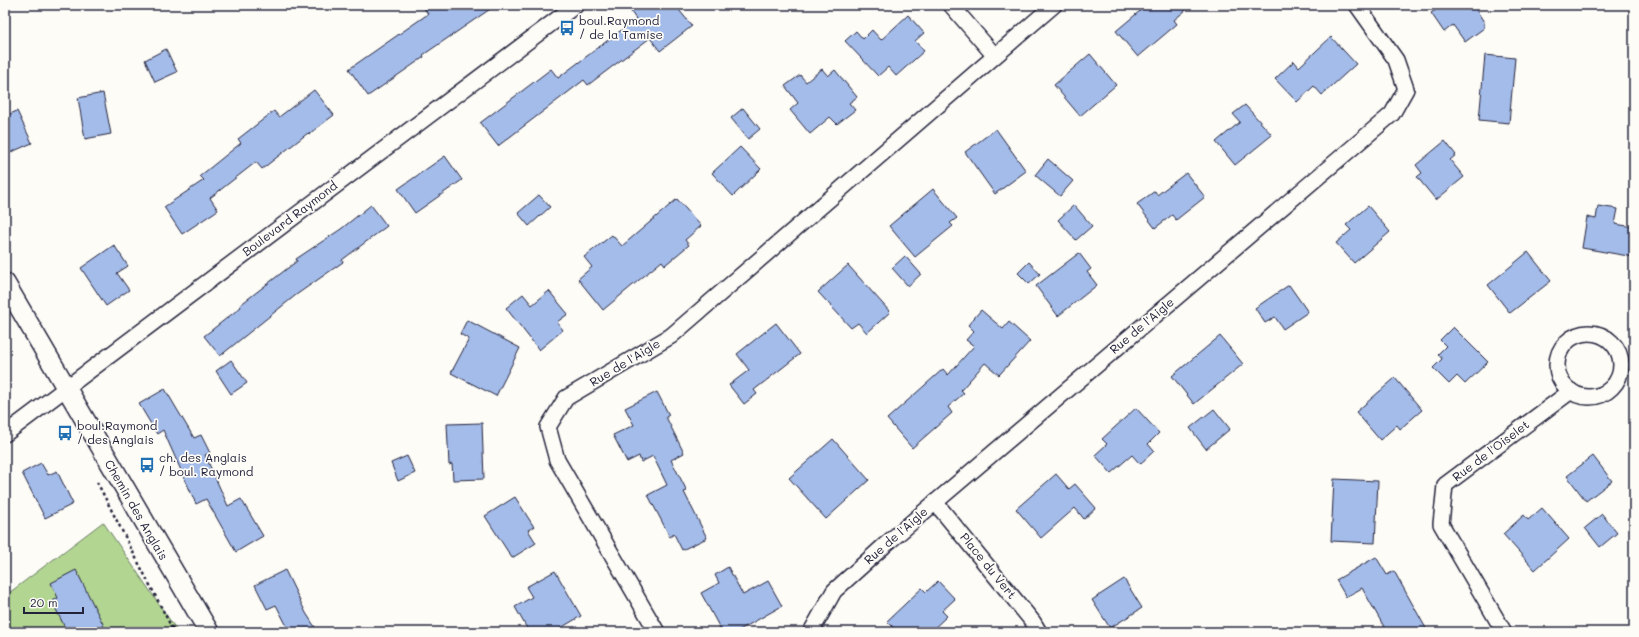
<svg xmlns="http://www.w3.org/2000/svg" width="1639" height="637" font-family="Mali,sans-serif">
<rect width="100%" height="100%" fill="#fdfcf7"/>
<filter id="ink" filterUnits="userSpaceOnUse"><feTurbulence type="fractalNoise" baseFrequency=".025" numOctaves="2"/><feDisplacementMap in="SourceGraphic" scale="8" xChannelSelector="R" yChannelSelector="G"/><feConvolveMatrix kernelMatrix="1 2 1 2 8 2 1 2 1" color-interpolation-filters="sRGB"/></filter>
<g filter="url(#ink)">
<!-- green -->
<polygon fill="#b2d691" stroke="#6a7c66" points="103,522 178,632 5,632 5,596"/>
<!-- building -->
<g fill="#a4bcea" stroke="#22223b">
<polygon points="422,5 496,5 423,55 424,57 368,96 349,69 428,14"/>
<polygon points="640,5 675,5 692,26 660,51 650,38 588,85 584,80 498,146 480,123 551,69 558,78 636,19 631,12"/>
<polygon points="1147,5 1192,5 1174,20 1177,24 1138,57 1116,31"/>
<polygon points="1443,5 1473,5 1484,22 1484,28 1465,42 1453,25 1444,32 1431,13"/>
<polygon points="908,15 924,33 915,41 924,51 896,76 888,67 878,76 845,41 856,31 863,39 872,30 881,40"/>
<polygon points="1331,37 1356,64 1322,95 1314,86 1297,102 1275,79 1294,61 1299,67"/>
<polygon points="166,49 177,72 155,82 145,60"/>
<polygon points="1090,54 1116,85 1080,116 1054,85"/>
<polygon points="1485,55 1515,58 1509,123 1479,120"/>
<polygon points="822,69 828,76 835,70 857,97 849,103 855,110 837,124 830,117 810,134 790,110 798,103 785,86 800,75 806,82"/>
<polygon points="314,90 334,115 309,134 308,133 262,169 256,162 210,198 218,210 182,234 164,207 204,180 200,176 241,143 238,139 274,111 279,117"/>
<polygon points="103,93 111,134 85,139 78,98"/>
<polygon points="1245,105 1272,135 1235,165 1216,142 1240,122 1233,114"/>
<polygon points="743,108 760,129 748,139 731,118"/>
<polygon points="17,111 32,143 5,155 5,116"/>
<polygon points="996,129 1026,171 995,194 965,152"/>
<polygon points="1445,141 1456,155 1450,160 1464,177 1436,200 1417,177 1422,173 1416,165"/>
<polygon points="740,147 761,169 733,196 712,173"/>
<polygon points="445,156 462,180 415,213 398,189"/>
<polygon points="1048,159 1073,181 1060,196 1035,175"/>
<polygon points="1186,173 1205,197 1176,220 1172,215 1155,228 1137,204 1155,191 1157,195"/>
<polygon points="933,189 957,218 950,223 953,226 915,257 889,226"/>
<polygon points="539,195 550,207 529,226 518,213"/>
<polygon points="677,199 701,226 685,240 689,245 665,265 662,261 603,310 578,279 592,267 584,257 612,235 622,246"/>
<polygon points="371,205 387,226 342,260 343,262 296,295 220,356 204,336 241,307 240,305 297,261 296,259 341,229"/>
<polygon points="1074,205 1092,226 1076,240 1058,220"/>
<polygon points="1368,206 1390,232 1354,263 1336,243 1351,230 1346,225"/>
<polygon points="1598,206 1618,209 1615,224 1634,227 1634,257 1582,248 1587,217 1596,219"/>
<polygon points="114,245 128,266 117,273 129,290 106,306 81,268"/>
<polygon points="1528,252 1551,281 1510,313 1488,285"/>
<polygon points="1079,253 1091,269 1087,272 1097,285 1058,316 1036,286"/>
<polygon points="905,256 921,274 908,286 892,268"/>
<polygon points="1029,262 1040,274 1029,284 1018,273"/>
<polygon points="848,265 890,312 867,333 858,323 851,328 818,292"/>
<polygon points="1289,285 1308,312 1283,329 1275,317 1265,323 1255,308"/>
<polygon points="549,291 568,314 557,322 563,330 539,350 506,308 523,294 532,305"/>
<polygon points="981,310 1003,329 1009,322 1030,341 999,375 985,363 961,390 964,393 948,407 952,413 912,448 887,419 943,369 948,375 974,346 966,340 974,331 968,325"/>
<polygon points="467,320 520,348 496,396 451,373 469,339 460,334"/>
<polygon points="776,323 800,354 754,390 757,394 744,404 729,385 749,370 737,354"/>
<polygon points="1453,327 1488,362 1465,384 1457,376 1449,384 1433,368 1442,359 1438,354 1446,346 1440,340"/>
<polygon points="1220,336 1243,364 1194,404 1172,376"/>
<polygon points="231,360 247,383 231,394 216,371"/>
<polygon points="1395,378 1422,410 1400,429 1397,425 1380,440 1356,412"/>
<polygon points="165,389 194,438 201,435 210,453 205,455 228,506 241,499 263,536 236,552 206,499 196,504 163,430 157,434 139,404"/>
<polygon points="657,392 669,415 666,417 684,453 671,460 687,491 684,492 707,538 682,550 674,534 670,537 648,495 667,485 653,456 641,462 639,456 627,462 613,435 634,425 625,408"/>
<polygon points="1136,408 1159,433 1148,444 1154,451 1140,464 1132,455 1111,473 1095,455 1107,444 1102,439"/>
<polygon points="1214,409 1230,429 1206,449 1190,428"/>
<polygon points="482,423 484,479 453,480 452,464 449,465 447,424"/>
<polygon points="833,439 869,480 826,519 789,478"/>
<polygon points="407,456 415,473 398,481 391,463"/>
<polygon points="1593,456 1612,481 1586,501 1567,476"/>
<polygon points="41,463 48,475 57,471 73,504 45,518 22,473"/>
<polygon points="1056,474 1069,489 1075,484 1096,508 1084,519 1075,508 1041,538 1016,509"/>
<polygon points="1334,479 1378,481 1375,543 1331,541"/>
<polygon points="515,497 534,527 528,530 536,543 512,558 485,516"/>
<polygon points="1542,508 1569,539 1535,570 1503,534 1524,515 1528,520"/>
<polygon points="1602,514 1617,533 1600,547 1585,528"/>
<polygon points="1376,557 1387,575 1394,571 1428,632 1387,632 1362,588 1346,597 1336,580"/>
<polygon points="728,567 743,595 768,581 782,606 736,632 722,632 701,593 719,583 715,575"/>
<polygon points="76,570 104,626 91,632 67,632 52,601 58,598 51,583"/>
<polygon points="285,570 306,613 318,632 290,632 276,605 267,609 255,585"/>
<polygon points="555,571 581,616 554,632 529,632 515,607 532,597 526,587"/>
<polygon points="1124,579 1142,608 1110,628 1092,600"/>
<polygon points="938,581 955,599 942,611 947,616 930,632 898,632 887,621 922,588 926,592"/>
</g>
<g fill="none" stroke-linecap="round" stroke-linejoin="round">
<defs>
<g id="minor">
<polyline points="951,5 994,55"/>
<circle cx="1589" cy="365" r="32"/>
<polyline points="5,434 576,5"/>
<polyline points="935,502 1033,622 1039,632"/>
<polyline points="657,632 557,460 548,427 566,398 671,336 1054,5"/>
<polyline points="811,632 834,591 885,545 1392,114 1406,89 1396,60 1357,5"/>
<polyline points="1504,632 1441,524 1445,485 1571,391"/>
</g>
<polyline id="tertiary" points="5,283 209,632"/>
</defs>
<!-- minor casing -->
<use href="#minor" stroke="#22223b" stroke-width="18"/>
<!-- tertiary casing -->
<use href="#tertiary" stroke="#22223b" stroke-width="22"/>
<!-- path -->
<g stroke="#22223b" stroke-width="2.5" stroke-dasharray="3 3" stroke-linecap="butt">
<polyline points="1620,369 1627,374 1634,375"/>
<polyline points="97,482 174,632"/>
</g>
<!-- minor -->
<use href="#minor" stroke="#fdfcf7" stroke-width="15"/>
<!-- tertiary -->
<use href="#tertiary" stroke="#fdfcf7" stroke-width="19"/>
</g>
</g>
<!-- icons -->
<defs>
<symbol id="bus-bare" viewBox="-9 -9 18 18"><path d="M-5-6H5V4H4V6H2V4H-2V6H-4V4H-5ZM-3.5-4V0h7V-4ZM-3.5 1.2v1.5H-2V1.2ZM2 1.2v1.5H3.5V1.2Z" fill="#1f6fb2" stroke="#fdfcf7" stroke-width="2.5" paint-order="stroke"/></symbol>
</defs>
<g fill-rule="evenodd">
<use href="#bus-bare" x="556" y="17" width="22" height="22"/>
<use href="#bus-bare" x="54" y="422" width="22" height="22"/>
<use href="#bus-bare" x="136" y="454" width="22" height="22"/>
</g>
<g text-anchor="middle" stroke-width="3.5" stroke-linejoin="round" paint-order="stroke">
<!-- poi labels -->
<g font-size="12" fill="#22223b" stroke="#fdfcf7" text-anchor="start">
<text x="579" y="25">boul.Raymond<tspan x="579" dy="14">/ de la Tamise</tspan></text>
<text x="77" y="430">boul.Raymond<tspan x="77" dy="14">/ des Anglais</tspan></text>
<text x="159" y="462">ch. des Anglais<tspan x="159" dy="14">/ boul. Raymond</tspan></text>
</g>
<!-- street labels -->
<g font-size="12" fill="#22223b" stroke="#fdfcf7">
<text transform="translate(290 219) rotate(-37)" y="4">Boulevard Raymond</text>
<text transform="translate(1142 326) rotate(-40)" y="4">Rue de l'Aigle</text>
<text transform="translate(625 363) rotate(-31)" y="4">Rue de l'Aigle</text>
<text transform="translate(1491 451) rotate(-37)" y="4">Rue de l'Oiselet</text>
<text transform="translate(136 510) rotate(60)" y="4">Chemin des Anglais</text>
<text transform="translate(896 536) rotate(-41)" y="4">Rue de l'Aigle</text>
<text transform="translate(988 566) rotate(51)" y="4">Place du Vert</text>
</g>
</g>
<!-- margin -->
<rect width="1639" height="637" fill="none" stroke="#fdfcf7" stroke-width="20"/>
<rect x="10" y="10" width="1619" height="617" fill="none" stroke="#22223b" stroke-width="1.5" filter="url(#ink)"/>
<!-- scale -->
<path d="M24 607v6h59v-6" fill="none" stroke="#22223b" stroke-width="2"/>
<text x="30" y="607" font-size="12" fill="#22223b" stroke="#fdfcf7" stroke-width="3" paint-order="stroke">20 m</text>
</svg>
